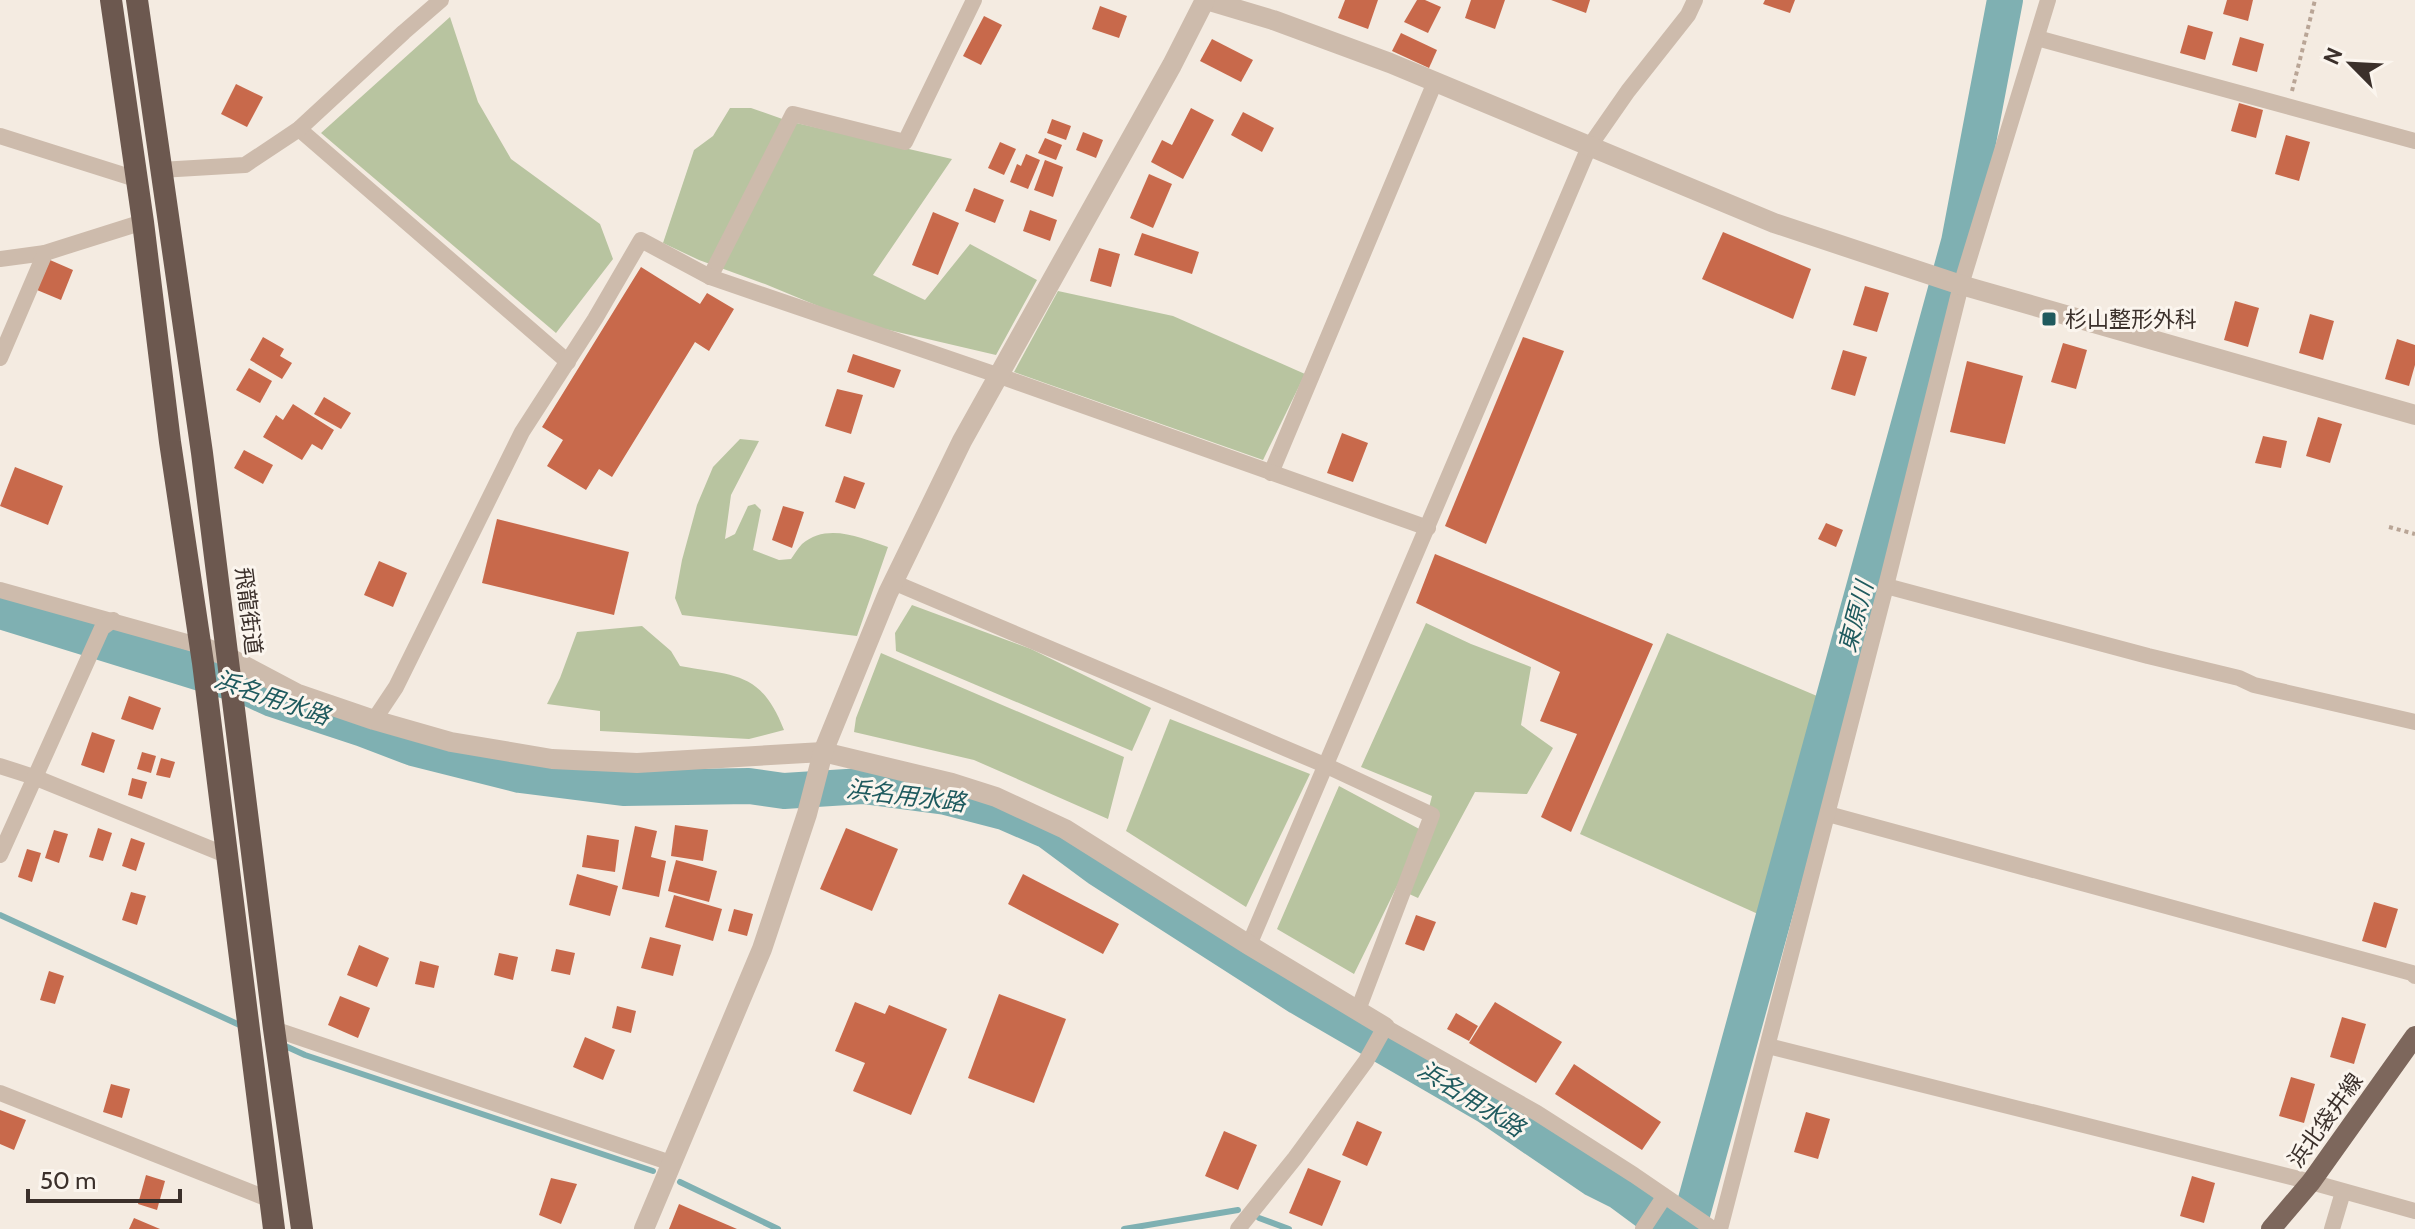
<svg xmlns="http://www.w3.org/2000/svg" width="2415" height="1229" font-family="Cabin,'Noto Sans JP',sans-serif">
<rect width="100%" height="100%" fill="#f4ebe1"/>
<!-- green -->
<g fill="#b8c4a0">
<polygon points="450,17 478,102 511,159 600,224 613,259 556,333 321,133"/>
<polygon points="730,108 751,108 788,121 952,159 873,275 925,300 970,244 1037,280 996,355 859,323 765,284 699,260 663,243 694,150 713,136"/>
<polygon points="1058,291 1173,316 1305,374 1263,460 1014,372"/>
<path d="M740,439l19,2 -28,54 -6,44 10,-5 13,-28 7,-2 6,6 -8,40 26,10 12,-1c3,-4 7,-11 11,-15 25,-22 60,-6 86,3l-31,89 -175,-21 -7,-17 7,-38 15,-55 16,-38z"/>
<polygon points="912,605 1031,649 1151,708 1132,751 896,651 895,633"/>
<polygon points="1426,623 1471,644 1531,667 1521,725 1553,748 1527,794 1475,792 1418,898 1407,893 1420,839 1354,974 1277,929 1339,786 1423,831 1432,796 1361,767"/>
<path d="M642,626l29,25 9,15c55,10 81,5 104,64l-35,9 -149,-8v-20l-53,-7 13,-26 17,-46z"/>
<polygon points="1667,633 1817,696 1758,914 1580,834"/>
<polygon points="881,653 1124,757 1108,819 974,760 854,732 856,718"/>
<polygon points="1170,719 1310,774 1246,907 1126,831"/>
</g>
<g fill="none" stroke-linecap="round" stroke-linejoin="round">
<!-- stream -->
<g stroke="#7fb0b2" stroke-width="6">
<polyline points="0,915 244,1027"/>
<polyline points="283,1045 305,1055 653,1171"/>
<polyline points="680,1182 778,1229"/>
<polyline points="1259,1218 1289,1229"/>
<polyline points="1124,1229 1238,1210"/>
</g>
<!-- river -->
<g stroke="#7fb0b2" stroke-width="36">
<polyline points="0,611 246,687 272,699 363,729 413,748 520,775 623,788 749,786 784,791 863,786 946,797 1004,812 1048,831 1098,868 1299,997 1487,1106 1594,1179 1620,1192 1670,1229"/>
<polyline points="1688,1229 1959,242 2005,0"/>
</g>
</g>
<!-- building -->
<g fill="#c8694b">
<polygon points="1345,0 1378,0 1368,29 1338,18"/>
<polygon points="1417,0 1425,0 1441,7 1428,33 1404,22"/>
<polygon points="1471,0 1505,0 1495,29 1465,18"/>
<polygon points="1551,0 1590,0 1586,13"/>
<polygon points="1765,0 1795,0 1790,13 1763,4"/>
<polygon points="2227,0 2253,0 2248,21 2223,14"/>
<polygon points="1100,6 1127,16 1119,38 1092,29"/>
<polygon points="984,16 1002,25 981,65 963,56"/>
<polygon points="2188,25 2213,32 2205,60 2180,53"/>
<polygon points="1401,33 1437,50 1429,68 1392,51"/>
<polygon points="2240,37 2264,44 2257,72 2232,65"/>
<polygon points="1212,39 1253,60 1241,82 1200,61"/>
<polygon points="236,84 263,97 247,127 221,114"/>
<polygon points="2239,103 2263,110 2256,138 2231,131"/>
<polygon points="1191,108 1214,120 1183,179 1151,162 1162,140 1172,145"/>
<polygon points="1243,112 1274,128 1262,152 1231,135"/>
<polygon points="1052,119 1071,126 1066,140 1047,133"/>
<polygon points="1083,132 1103,140 1096,158 1076,150"/>
<polygon points="2286,135 2310,142 2299,181 2275,174"/>
<polygon points="1045,138 1062,145 1056,160 1038,153"/>
<polygon points="1000,142 1016,149 1004,175 988,168"/>
<polygon points="1026,154 1040,160 1028,189 1010,182 1017,164 1021,166"/>
<polygon points="1045,160 1063,167 1053,197 1034,190"/>
<polygon points="1149,174 1172,184 1153,228 1130,218"/>
<polygon points="974,188 1004,200 995,223 965,211"/>
<polygon points="1030,210 1057,220 1050,241 1023,231"/>
<polygon points="933,212 959,223 938,275 912,265"/>
<polygon points="1723,232 1811,269 1793,319 1702,279"/>
<polygon points="1142,233 1199,252 1192,274 1134,255"/>
<polygon points="1099,248 1120,254 1111,287 1090,281"/>
<polygon points="50,260 73,270 61,300 37,290"/>
<polygon points="641,267 700,304 707,293 734,309 709,351 695,342 612,477 599,469 586,490 547,466 563,440 542,427"/>
<polygon points="1865,286 1889,293 1877,332 1853,325"/>
<polygon points="2235,301 2259,308 2248,347 2224,340"/>
<polygon points="2310,314 2334,321 2323,360 2299,353"/>
<polygon points="263,337 284,349 280,356 292,363 282,379 250,360"/>
<polygon points="1523,337 1564,351 1486,544 1445,526"/>
<polygon points="2397,339 2415,345 2415,365 2409,386 2385,379"/>
<polygon points="2063,343 2087,350 2076,389 2051,382"/>
<polygon points="1843,350 1867,357 1855,396 1831,389"/>
<polygon points="853,354 901,370 894,388 847,372"/>
<polygon points="1967,361 2023,376 2005,444 1950,432"/>
<polygon points="249,368 272,381 260,403 236,390"/>
<polygon points="837,389 863,395 851,434 825,426"/>
<polygon points="324,397 351,413 341,429 314,414"/>
<polygon points="293,404 334,430 322,450 312,444 302,460 263,437 276,415 283,420"/>
<polygon points="2318,417 2342,424 2330,463 2306,456"/>
<polygon points="1342,433 1368,443 1353,482 1327,473"/>
<polygon points="2263,436 2287,441 2281,468 2255,463"/>
<polygon points="244,450 273,465 263,484 234,468"/>
<polygon points="15,467 63,486 48,525 0,506"/>
<polygon points="844,476 865,483 855,509 835,502"/>
<polygon points="783,506 804,512 792,548 772,540"/>
<polygon points="497,519 629,552 614,615 482,583"/>
<polygon points="1826,523 1843,530 1836,547 1818,539"/>
<polygon points="1435,554 1653,644 1571,832 1541,817 1577,734 1540,721 1560,672 1416,603"/>
<polygon points="379,561 407,573 393,607 364,595"/>
<polygon points="129,696 161,708 153,730 121,719"/>
<polygon points="92,732 115,740 104,773 81,765"/>
<polygon points="142,752 156,756 151,773 137,769"/>
<polygon points="161,758 175,762 170,778 156,775"/>
<polygon points="132,778 147,782 142,799 128,795"/>
<polygon points="675,825 708,830 703,861 671,856"/>
<polygon points="635,826 657,831 651,857 666,861 659,897 622,889"/>
<polygon points="98,828 112,833 103,861 89,857"/>
<polygon points="846,828 898,849 872,911 820,889"/>
<polygon points="54,830 68,834 59,863 45,858"/>
<polygon points="587,835 619,840 615,872 582,867"/>
<polygon points="131,838 145,843 136,871 122,866"/>
<polygon points="27,849 41,853 32,882 18,877"/>
<polygon points="676,860 717,871 709,902 668,891"/>
<polygon points="577,874 618,886 610,916 569,905"/>
<polygon points="1023,874 1119,924 1103,954 1008,904"/>
<polygon points="131,892 146,896 137,925 122,920"/>
<polygon points="674,895 722,909 713,941 665,927"/>
<polygon points="2374,902 2398,909 2386,948 2362,941"/>
<polygon points="734,909 753,914 747,936 728,931"/>
<polygon points="1416,915 1436,922 1424,951 1405,944"/>
<polygon points="650,937 681,945 673,976 641,968"/>
<polygon points="359,945 389,958 377,987 347,975"/>
<polygon points="556,949 575,953 570,975 551,971"/>
<polygon points="499,953 518,957 513,980 494,975"/>
<polygon points="420,961 439,966 434,988 415,984"/>
<polygon points="49,971 64,976 55,1004 40,1000"/>
<polygon points="999,994 1066,1019 1034,1103 968,1078"/>
<polygon points="340,996 370,1008 358,1038 328,1025"/>
<polygon points="855,1002 885,1014 889,1005 947,1029 911,1115 853,1091 865,1063 835,1051"/>
<polygon points="1495,1002 1562,1042 1536,1083 1469,1043"/>
<polygon points="617,1006 636,1011 631,1033 612,1028"/>
<polygon points="1456,1013 1478,1026 1469,1041 1447,1029"/>
<polygon points="2342,1017 2366,1024 2354,1064 2330,1057"/>
<polygon points="585,1037 615,1050 603,1080 573,1067"/>
<polygon points="1574,1064 1661,1122 1642,1150 1555,1094"/>
<polygon points="2291,1077 2315,1084 2304,1123 2279,1116"/>
<polygon points="111,1084 130,1089 122,1118 103,1112"/>
<polygon points="0,1110 26,1120 14,1150 0,1144"/>
<polygon points="1806,1112 1830,1119 1818,1159 1794,1152"/>
<polygon points="1357,1121 1382,1132 1367,1166 1342,1155"/>
<polygon points="1224,1131 1257,1145 1238,1190 1205,1176"/>
<polygon points="1308,1168 1341,1181 1322,1226 1289,1213"/>
<polygon points="146,1175 165,1181 157,1210 138,1204"/>
<polygon points="2192,1176 2215,1183 2204,1223 2180,1216"/>
<polygon points="551,1178 577,1184 561,1224 539,1215"/>
<polygon points="679,1204 737,1229 669,1229"/>
<polygon points="134,1218 160,1229 129,1229"/>
</g>
<g fill="none" stroke-linecap="round" stroke-linejoin="round">
<!-- path -->
<g stroke="#b9a596" stroke-width="4" stroke-dasharray="4 4" stroke-linecap="butt">
<polyline points="2292,91 2315,0"/>
<polyline points="2389,527 2415,534"/>
</g>
<!-- minor -->
<g stroke="#cdbbac" stroke-width="16">
<polyline points="2037,38 2415,141"/>
<polyline points="299,129 568,362"/>
<polyline points="0,136 136,179"/>
<polyline points="160,170 245,165 299,129 404,32 441,0"/>
<polyline points="0,259 45,253 143,222"/>
<polyline points="710,277 793,114 905,142 974,0"/>
<polyline points="0,358 45,253"/>
<polyline points="1271,473 1435,82"/>
<polyline points="893,582 1327,766 1432,815 1358,1010"/>
<polyline points="1886,586 2148,656 2239,678 2254,685 2415,722"/>
<polyline points="0,590 201,646"/>
<polyline points="374,720 396,687 522,432 595,319 641,240 710,277 997,375 1428,528"/>
<polyline points="0,766 34,777 226,855"/>
<polyline points="1828,814 2412,973 2415,976"/>
<polyline points="0,855 102,628 113,620"/>
<polyline points="1249,945 1589,147 1628,91 1688,15 1695,0"/>
<polyline points="274,1029 671,1163"/>
<polyline points="1768,1046 2311,1182 2415,1211"/>
<polyline points="0,1093 271,1200"/>
<polyline points="1238,1229 1295,1158 1366,1061 1385,1027 1537,1113 1634,1175 1713,1229"/>
<polyline points="1643,1229 1664,1197"/>
<polyline points="1720,1229 1886,586 1961,285 2048,0"/>
<polyline points="2332,1229 2343,1192"/>
</g>
<!-- tertiary -->
<g stroke="#cdbbac" stroke-width="20">
<polyline points="1206,0 1273,20 1390,63 1774,223 1961,285 2415,415"/>
<polyline points="201,646 228,657 298,694 374,720 451,742 552,759 637,763 823,752 952,783 996,797 1065,829 1249,945 1385,1027"/>
<polyline points="644,1229 762,949 807,814 823,752 888,593 962,441 1172,65 1205,0"/>
</g>
<!-- primary -->
<polyline stroke="#7d675c" stroke-width="20" points="2271,1229 2311,1182 2415,1036"/>
<!-- trunk -->
<g stroke="#6c584f" stroke-width="22">
<polyline points="111,0 143,222 170,442 203,663 274,1229"/>
<polyline points="137,0 202,453 274,1029 302,1229"/>
</g>
</g>
<!-- markers -->
<rect fill="#1f5a5e" stroke="#fbf5ee" stroke-width="3" x="2041" y="311" width="16" height="16" rx="4"/>
<g text-anchor="middle" stroke-width="6" stroke-linejoin="round" paint-order="stroke">
<!-- poi labels -->
<g font-size="22" fill="#3b302b" stroke="#fbf5ee" text-anchor="start">
<text x="2065" y="327">杉山整形外科</text>
</g>
<!-- street labels -->
<g font-size="22" fill="#3b302b" stroke="#fbf5ee">
<text transform="translate(249 611) rotate(83)" y="8">飛龍街道</text>
<text transform="translate(2325 1120) rotate(-54)" y="8">浜北袋井線</text>
</g>
<!-- water labels -->
<g font-size="24" font-style="italic" fill="#1f5a5e" stroke="#fbf5ee">
<text transform="translate(1856 617) rotate(-75)" y="8">東原川</text>
<text transform="translate(272 698) rotate(19)" y="8">浜名用水路</text>
<text transform="translate(906 796) rotate(7)" y="8">浜名用水路</text>
<text transform="translate(1471 1099) rotate(32)" y="8">浜名用水路</text>
</g>
</g>
<!-- north arrow -->
<g transform="translate(2351 64) rotate(294)" stroke="#fbf5ee" stroke-width="6" paint-order="stroke">
<path d="M0-6L14 30L0 20L-14 30Z" fill="#3b302b"/>
<text y="-12" font-size="22" font-weight="bold" text-anchor="middle" fill="#3b302b">N</text>
</g>
<!-- scale -->
<path d="M28 1189v12h152v-12" fill="none" stroke="#3b302b" stroke-width="4"/>
<text x="40" y="1189" font-size="24" fill="#3b302b" stroke="#fbf5ee" stroke-width="6" paint-order="stroke">50 m</text>
</svg>
